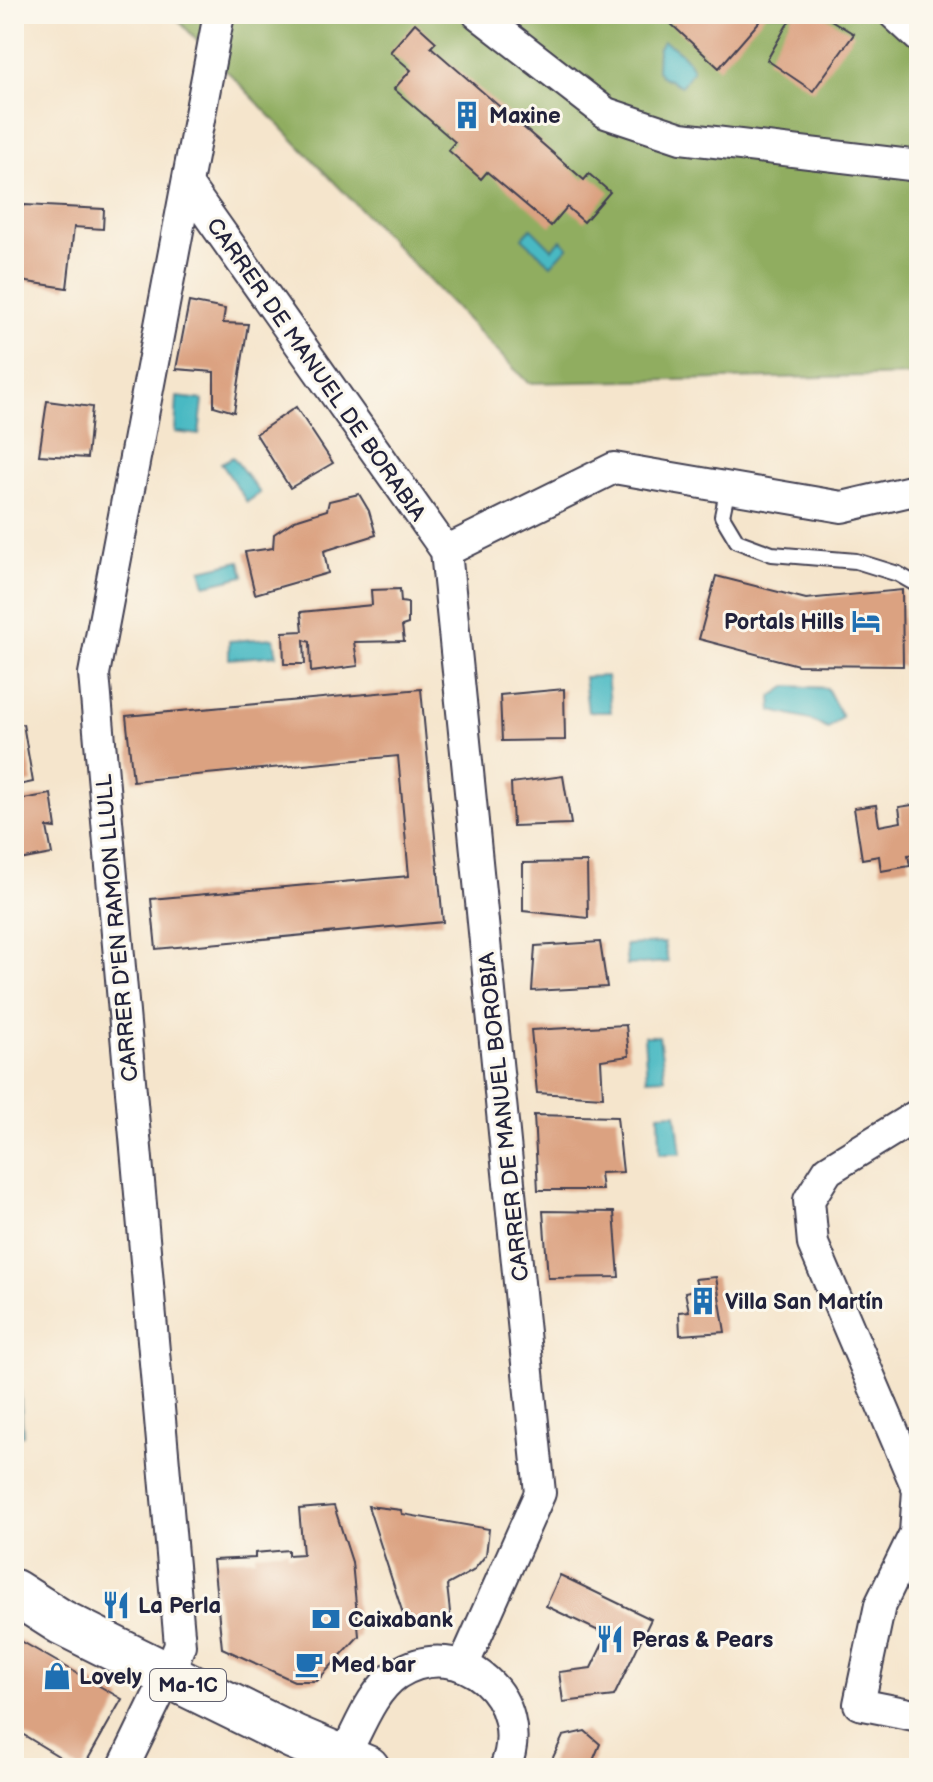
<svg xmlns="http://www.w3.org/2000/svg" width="933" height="1782" font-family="'Balsamiq Sans',sans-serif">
<rect width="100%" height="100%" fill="#fbf7ec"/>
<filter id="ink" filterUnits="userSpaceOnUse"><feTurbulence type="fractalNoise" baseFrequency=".0125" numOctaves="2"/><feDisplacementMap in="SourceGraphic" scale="16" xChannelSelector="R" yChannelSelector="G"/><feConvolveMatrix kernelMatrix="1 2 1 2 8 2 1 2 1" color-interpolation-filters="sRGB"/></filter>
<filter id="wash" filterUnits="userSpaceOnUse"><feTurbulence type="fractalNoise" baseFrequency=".006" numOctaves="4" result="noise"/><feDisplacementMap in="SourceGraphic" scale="32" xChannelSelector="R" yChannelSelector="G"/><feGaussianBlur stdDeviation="1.8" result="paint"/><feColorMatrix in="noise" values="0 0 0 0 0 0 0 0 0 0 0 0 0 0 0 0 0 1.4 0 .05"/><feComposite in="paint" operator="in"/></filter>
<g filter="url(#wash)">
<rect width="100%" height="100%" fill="#f5e5cc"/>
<!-- forest -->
<polygon fill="#90ad61" stroke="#59684e" stroke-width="2" points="172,14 919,14 919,375 528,383"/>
<!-- water -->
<g fill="#4ab9c3" stroke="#366e7f" stroke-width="2">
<path d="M663,41c11,5 25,16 30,29l-12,16 -20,-10 -4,-6 1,-20z"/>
<polygon points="531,228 552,249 561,240 568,247 551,265 522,238"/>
<polygon points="177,397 203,400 199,435 175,432"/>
<polygon points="233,457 260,493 247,502 221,463"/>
<polygon points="240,561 244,576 205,585 201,570"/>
<polygon points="274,638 277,655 229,659 229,641"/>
<polygon points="607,676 611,712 588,712 584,677"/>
<polygon points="788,686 827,688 842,717 828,729 810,720 772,711 771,697"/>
<polygon points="664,943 668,962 627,965 625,945"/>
<polygon points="644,1036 659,1036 665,1078 647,1079"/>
<polygon points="676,1113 681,1154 660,1154 659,1114"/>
<polygon points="14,1389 20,1389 23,1435 14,1436"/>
</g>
<g id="blocks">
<!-- building -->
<g fill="#dba281">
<polygon points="679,14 766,14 719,68 670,23"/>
<polygon points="793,14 821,14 854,34 813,91 767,60"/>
<polygon points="415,23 436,42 431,47 584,180 589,174 610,192 584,222 567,207 551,226 487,172 481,179 448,150 455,142 394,89 411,70 390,52"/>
<polygon points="24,205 104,209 103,229 74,227 67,288 14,280 15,214"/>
<polygon points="189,302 225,309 223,323 248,324 234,412 214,406 214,372 176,369"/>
<polygon points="47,401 92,407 87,458 39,455"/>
<polygon points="296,407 333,463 290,488 256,434"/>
<polygon points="359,494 369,511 376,535 324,551 328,573 255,594 245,552 273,548 274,534 295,520 327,510 329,501"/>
<polygon points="716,576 806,599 902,590 903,666 798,665 699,639"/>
<polygon points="400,589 401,602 408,603 408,624 402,626 404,641 354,642 358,666 311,672 310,642 304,640 305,664 284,664 283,632 303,631 301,612 372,605 371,590"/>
<polygon points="421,689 443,922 156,949 151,899 409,876 398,756 133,781 126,716"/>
<polygon points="564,689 565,740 502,741 500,695"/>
<polygon points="23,724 33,782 14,786 14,725"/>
<polygon points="563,776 571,824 513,826 511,783"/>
<polygon points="51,794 56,828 47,827 52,854 14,861 14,814 24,814 23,799"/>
<polygon points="919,804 919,854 908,855 910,866 881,871 879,856 862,859 854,808 876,805 879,826 901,822 899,807"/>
<polygon points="587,862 588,918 523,911 523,863"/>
<polygon points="600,942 607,987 532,991 535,946"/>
<polygon points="626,1025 629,1056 601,1060 603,1097 537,1093 531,1030"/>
<polygon points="534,1115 617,1117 623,1172 600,1173 602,1190 538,1190"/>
<polygon points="543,1211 614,1212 619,1277 548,1278"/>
<polygon points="716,1277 725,1332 680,1335 679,1312 689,1311 685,1292 698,1289 695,1279"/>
<polygon points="334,1506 352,1562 359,1636 317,1681 294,1681 222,1648 213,1560 255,1558 255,1553 288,1550 288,1555 303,1554 299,1509"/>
<polygon points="368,1506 401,1510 402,1514 489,1529 486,1555 473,1571 447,1585 451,1621 406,1623"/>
<polygon points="560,1575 651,1619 614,1696 563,1702 559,1672 591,1668 607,1635 546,1606"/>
<polygon points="14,1637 122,1699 83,1768 78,1768 14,1729"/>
<polygon points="585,1731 600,1744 590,1768 548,1768 563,1736"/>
</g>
</g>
</g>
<g filter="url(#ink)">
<use href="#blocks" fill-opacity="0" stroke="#423f51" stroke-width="2"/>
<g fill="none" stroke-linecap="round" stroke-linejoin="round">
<defs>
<polyline id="lane" points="728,487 722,516 737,541 772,554 856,561 898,574 919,586"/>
<g id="street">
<polyline points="478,14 606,113 681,138 919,166"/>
<polyline points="894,14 919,37"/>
<polyline points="188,186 446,551 540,1493 463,1666"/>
<polyline points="446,551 614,468 842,507 919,489"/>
<polyline points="919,1114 828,1170 809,1200 813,1244 918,1490 915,1533 880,1605 859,1704 919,1716"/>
<path d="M344,1756c15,-27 27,-64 53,-82 64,-41 137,26 108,94"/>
<polyline points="123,1768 168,1675 180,1645 94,674 219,14"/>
</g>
<polyline id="primary" points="14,1592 61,1622 135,1659 294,1737 367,1768"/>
</defs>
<!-- lane casing -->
<use href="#lane" stroke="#423f51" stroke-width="18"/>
<!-- street casing -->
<use href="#street" stroke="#423f51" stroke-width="34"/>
<!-- primary casing -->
<use href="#primary" stroke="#423f51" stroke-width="48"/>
<!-- lane -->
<use href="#lane" stroke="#fff" stroke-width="14"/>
<!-- street -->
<use href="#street" stroke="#fff" stroke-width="30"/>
<!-- primary -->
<use href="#primary" stroke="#fff" stroke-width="44"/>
</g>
</g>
<!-- icons -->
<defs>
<symbol id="building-bare" viewBox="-9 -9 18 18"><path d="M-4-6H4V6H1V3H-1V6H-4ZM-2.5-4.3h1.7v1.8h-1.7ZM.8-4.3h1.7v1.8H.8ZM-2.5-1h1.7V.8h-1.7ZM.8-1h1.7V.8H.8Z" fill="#1f6fb2" stroke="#fbf7ec" stroke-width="2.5" paint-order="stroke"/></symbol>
<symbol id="hotel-bare" viewBox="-9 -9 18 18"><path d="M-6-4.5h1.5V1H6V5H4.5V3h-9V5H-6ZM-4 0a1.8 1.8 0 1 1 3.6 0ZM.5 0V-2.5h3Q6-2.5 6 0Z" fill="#1f6fb2" stroke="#fbf7ec" stroke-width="2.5" paint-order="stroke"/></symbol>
<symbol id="restaurant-bare" viewBox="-9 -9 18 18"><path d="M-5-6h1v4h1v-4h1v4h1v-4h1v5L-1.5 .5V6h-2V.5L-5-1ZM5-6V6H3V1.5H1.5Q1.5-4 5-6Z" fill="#1f6fb2" stroke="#fbf7ec" stroke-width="2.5" paint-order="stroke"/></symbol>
<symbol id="bank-bare" viewBox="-9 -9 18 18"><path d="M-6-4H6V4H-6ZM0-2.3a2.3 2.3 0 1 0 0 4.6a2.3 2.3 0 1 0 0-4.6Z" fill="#1f6fb2" stroke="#fbf7ec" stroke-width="2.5" paint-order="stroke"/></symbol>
<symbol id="cafe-bare" viewBox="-9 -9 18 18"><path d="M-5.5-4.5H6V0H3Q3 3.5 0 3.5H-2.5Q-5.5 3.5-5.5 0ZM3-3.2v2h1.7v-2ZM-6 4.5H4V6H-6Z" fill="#1f6fb2" stroke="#fbf7ec" stroke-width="2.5" paint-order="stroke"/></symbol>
<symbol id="shop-bare" viewBox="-9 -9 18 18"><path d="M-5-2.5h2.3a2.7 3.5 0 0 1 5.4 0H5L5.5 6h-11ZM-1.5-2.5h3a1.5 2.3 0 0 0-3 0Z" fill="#1f6fb2" stroke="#fbf7ec" stroke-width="2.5" paint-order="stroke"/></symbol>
</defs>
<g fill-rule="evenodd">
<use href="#building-bare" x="447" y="95" width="40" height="40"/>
<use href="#hotel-bare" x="846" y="601" width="40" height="40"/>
<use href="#building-bare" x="683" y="1281" width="40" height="40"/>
<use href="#restaurant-bare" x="96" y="1585" width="40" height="40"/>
<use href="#bank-bare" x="306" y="1599" width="40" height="40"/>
<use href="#restaurant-bare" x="590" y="1619" width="40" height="40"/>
<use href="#cafe-bare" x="289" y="1644" width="40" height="40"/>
<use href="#shop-bare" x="37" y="1656" width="40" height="40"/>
</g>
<g text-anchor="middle" stroke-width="6" stroke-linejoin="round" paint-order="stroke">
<!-- shield labels -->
<rect fill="#fbf7ec" stroke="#636270" stroke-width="2" x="150" y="1669" width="76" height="32" rx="6"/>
<g font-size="20" font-weight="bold" fill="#22223b">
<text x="188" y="1692">Ma-1C</text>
</g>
<!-- poi labels -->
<g font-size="22" font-weight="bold" fill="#22223b" stroke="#fbf7ec" text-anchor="start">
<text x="489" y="123">Maxine</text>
<text x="844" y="629" text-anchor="end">Portals Hills</text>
<text x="725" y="1309">Villa San Martín</text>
<text x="138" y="1613">La Perla</text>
<text x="348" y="1627">Caixabank</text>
<text x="632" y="1647">Peras &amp; Pears</text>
<text x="331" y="1672">Med bar</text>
<text x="79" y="1684">Lovely</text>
</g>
<!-- street labels -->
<g font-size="22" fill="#22223b" stroke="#fbf7ec">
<text transform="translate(317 369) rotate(55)" y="8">CARRER DE MANUEL DE BORABIA</text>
<text transform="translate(116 928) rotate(-95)" y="8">CARRER D'EN RAMON LLULL</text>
<text transform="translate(503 1117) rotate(-96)" y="8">CARRER DE MANUEL BOROBIA</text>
</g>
</g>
<!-- margin -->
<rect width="933" height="1782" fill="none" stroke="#fbf7ec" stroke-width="48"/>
</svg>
